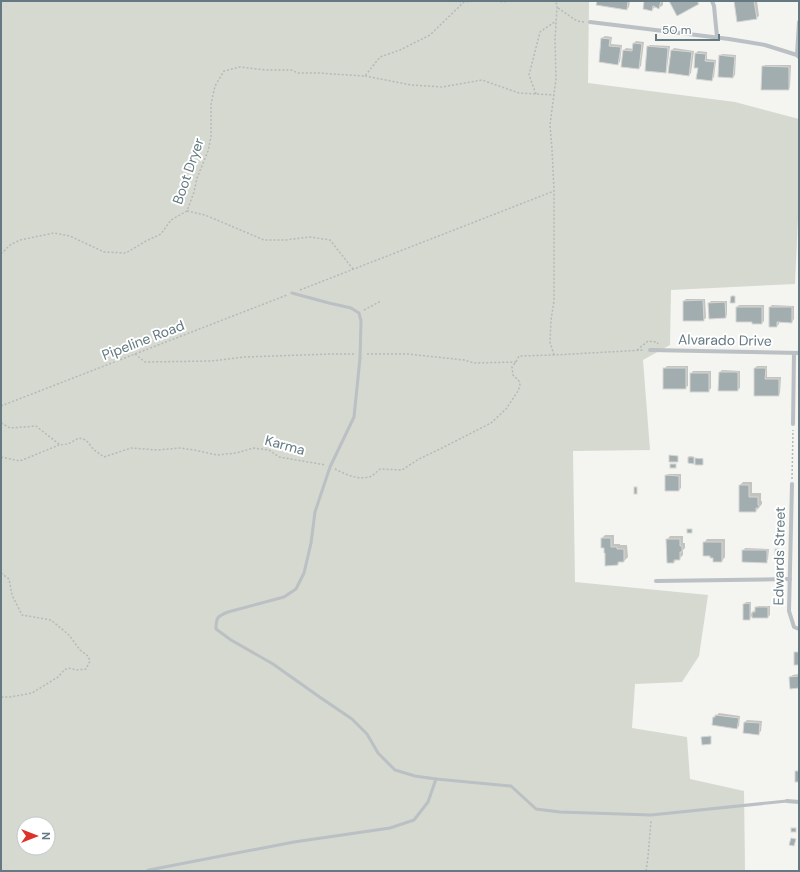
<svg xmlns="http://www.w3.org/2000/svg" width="800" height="872" font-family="'DM Sans',sans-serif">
<rect width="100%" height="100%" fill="#f4f4f0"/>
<!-- green -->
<path fill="#d5d9d0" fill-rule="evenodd" d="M1,1h588l-1,82 147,19 64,17v78l-4,87 -124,6 -1,55 -27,15 7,90 -77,1 2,131 133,13 -9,61 -17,26 -47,2 -3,44 55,9 3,42 54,12 1,80h-744zM24,824h24v24h-24z"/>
<!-- shadow -->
<g fill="#0003">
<polygon points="598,1 630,1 629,7 627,9"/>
<polygon points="645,1 663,1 663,5 659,8 656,6 652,10"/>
<polygon points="735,1 757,1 759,16 756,18"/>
<polygon points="605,36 612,37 611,44 622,45 620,62 617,64 602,38"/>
<polygon points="636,41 644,42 641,66 639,68 622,66 624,50 626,48 634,49 634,43"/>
<polygon points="650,45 670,46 667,69 665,72 648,47"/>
<polygon points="674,48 694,51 691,73 689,75 672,50"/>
<polygon points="698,51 707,52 707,59 716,60 714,77 712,80 699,67 695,67 696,53"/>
<polygon points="722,54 736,55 735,75 733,77 720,56"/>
<polygon points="765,65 791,65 790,87 788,89 763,67"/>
<polygon points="686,299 705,299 706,318 703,320 684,301"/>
<polygon points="711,301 727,301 727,315 725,317 709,303"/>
<polygon points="739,305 764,305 764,321 762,323 753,323 737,307"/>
<polygon points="772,305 794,306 794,319 792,322 779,321 779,324 777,326 770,307"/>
<polygon points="667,366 688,366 688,386 685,388 664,369"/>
<polygon points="757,366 767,366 767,377 781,377 780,393 778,395 755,368"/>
<polygon points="722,370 740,371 740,388 737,390 720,372"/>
<polygon points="693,371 711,371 711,388 709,391 691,374"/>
<polygon points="690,456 694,457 694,461 697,458 703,458 703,464 702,464 696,460 693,463 689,457"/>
<polygon points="668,474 681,474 681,488 679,490 666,476"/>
<polygon points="743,482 752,482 752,493 761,493 761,501 762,501 762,504 756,511 740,485"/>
<polygon points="605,535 614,535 614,544 620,544 620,545 627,545 628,557 624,561 620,561 618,564 602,538"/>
<polygon points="670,536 683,536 683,543 685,543 685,548 683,550 683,555 679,559 677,559 674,562 667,540"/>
<polygon points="707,539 725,539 725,557 722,561 714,557 704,543"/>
<polygon points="745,548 769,549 768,559 766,562 743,551"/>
<polygon points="746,602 751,602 751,614 758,606 770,606 770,615 768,617 753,615 749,619 744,604"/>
<polygon points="799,674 799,687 790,677 793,675"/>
<polygon points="719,713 740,716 739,726 737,728 714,718"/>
<polygon points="747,720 762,721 761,731 759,733 745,722"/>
</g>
<!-- building -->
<g fill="#a2adb0" stroke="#d6d5d3">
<polygon points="597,1 628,1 627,10 596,5"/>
<polygon points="644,1 661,1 659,9 653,6 652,11 643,9"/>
<polygon points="669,1 697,1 699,4 677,16"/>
<polygon points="734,1 754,1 757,19 737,22"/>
<polygon points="601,38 610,39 609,46 621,47 618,65 599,62"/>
<polygon points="633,43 642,44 639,69 621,67 623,50 632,51"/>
<polygon points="647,46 668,48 666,73 645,71"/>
<polygon points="671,50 692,52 689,76 668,73"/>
<polygon points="695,53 706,54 705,61 715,62 712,81 696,79 698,68 694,68"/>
<polygon points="719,55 735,57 733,78 718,77"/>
<polygon points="762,66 789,67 789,90 761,90"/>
<polygon points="731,296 735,296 735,303 730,303"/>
<polygon points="703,300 704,321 683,321 683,301"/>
<polygon points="725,302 726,318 709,319 708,303"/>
<polygon points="736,307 762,307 762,324 752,324 752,322 736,322"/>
<polygon points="769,307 792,307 792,323 777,322 777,327 769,327"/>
<rect x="663" y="368" width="23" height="21"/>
<polygon points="754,368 766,368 765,379 779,379 779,396 754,396"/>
<polygon points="719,372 738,372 738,391 718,391"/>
<rect x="690" y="373" width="19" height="19"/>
<polygon points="669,455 678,456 678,462 669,462"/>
<polygon points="688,457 694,457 694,464 688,463"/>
<polygon points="695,458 703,459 703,465 695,465"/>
<rect x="670" y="464" width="6" height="4"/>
<polygon points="665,475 679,476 679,491 665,491"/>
<polygon points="739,485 749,485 749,497 758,497 758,505 759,505 759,508 756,508 756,512 739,512"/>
<rect x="634" y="487" width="3" height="7"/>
<rect x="687" y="529" width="5" height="4"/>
<polygon points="601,538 611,538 611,547 617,547 617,549 624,549 624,562 618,562 618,565 605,566 605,553 604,553 604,548 601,548"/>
<polygon points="666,539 680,539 680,546 682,546 682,552 680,552 680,560 674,560 674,563 667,563"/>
<polygon points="703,542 722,542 722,562 713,562 713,558 710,558 710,556 703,556"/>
<rect x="775" y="549" width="4" height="5"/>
<polygon points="742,550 767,550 767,563 742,562"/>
<polygon points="750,603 750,620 743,620 743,604"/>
<polygon points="755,607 768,607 768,618 752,618 752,612 755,612"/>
<rect x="794" y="652" width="5" height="13"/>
<polygon points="799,676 799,688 790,689 789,677"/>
<polygon points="715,715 739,718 737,729 712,725 713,717 715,717"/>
<polygon points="744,722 760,723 759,735 743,733"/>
<polygon points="711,736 711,744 702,745 701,737"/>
<rect x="795" y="771" width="4" height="11"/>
<rect x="791" y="828" width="5" height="4"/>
<polygon points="791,838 796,839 794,846 789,845"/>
</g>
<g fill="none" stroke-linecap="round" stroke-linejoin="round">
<!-- path -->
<g stroke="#b5b9bb" stroke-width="1.5" stroke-dasharray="2 2" stroke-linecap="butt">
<polyline points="451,1 464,2"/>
<polyline points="496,1 503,2 508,1"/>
<polyline points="558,8 577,21 584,22"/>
<polyline points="365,76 411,85 442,87 482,80 519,93 554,95"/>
<polyline points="536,94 529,75 540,32 556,21"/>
<polyline points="187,211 205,215 264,240 286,240 310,237 330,240 353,269"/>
<polyline points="1,254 10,245 20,240 54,233 70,236 104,252 126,253 146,241 161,234 171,220 187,211 194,192 197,178 208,151 211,137 211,104 215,86 224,71 240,67 266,70 291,70 298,73 318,73 365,76 380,57 400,50 430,35 464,2 477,1"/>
<polyline points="300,290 554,191"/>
<polyline points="364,310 381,301"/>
<polyline points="637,350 648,341 657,342 658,344"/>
<polyline points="135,354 145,362 211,361 245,357 331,354 355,354"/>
<polyline points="367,354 408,354 464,360 474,363 516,362"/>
<polyline points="554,355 550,342 551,320 554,301 554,191 552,149 550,125 556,79 555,40 557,7 556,1"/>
<polyline points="1,406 287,295"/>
<polyline points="1,423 10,428 36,426 60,445 68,444 79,438 86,440 94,450 104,457 131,448 157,450 180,448 194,450 217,455 236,453 254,448 269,450 279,457 326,465"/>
<polyline points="1,457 20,461 59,445"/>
<path d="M335,469c10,5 22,11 34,8 4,-1 7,-5 11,-8l22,1 17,-11 21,-10 51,-26 15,-14 12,-18 2,-6 -1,-4 -6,-6 -1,-8 4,-5 3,-6 35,-1 90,-5"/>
<polyline points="792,479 793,430"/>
<polyline points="1,573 9,579 12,595 22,615 51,620 69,635 80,650 88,656 90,661 86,669 77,670 68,668 64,670 58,677 32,693 10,697 1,697"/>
<polyline points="646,871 648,857 651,821"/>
</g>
<!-- service -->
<g stroke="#bac0c3" stroke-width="3">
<path d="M292,293l37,10 22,5 8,5 2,8 -1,37 -6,59 -24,50 -15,45 -4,31 -7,30 -8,16 -12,8 -56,15c-10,4 -12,5 -12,17l15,11 42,24 48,34 31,21 15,15 11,19 17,17 20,6 21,3 75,7 25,23 24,3 91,3 136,-14"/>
<polyline points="147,871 149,870 294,842 390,828 414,820 428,802 436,779"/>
</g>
<!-- minor -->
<g stroke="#bac0c3" stroke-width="4">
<polyline points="712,1 714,6 717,37"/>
<polyline points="590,22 729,39 765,45 797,55 799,57"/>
<polyline points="797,55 799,22"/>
<polyline points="650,350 799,353"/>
<polyline points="793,424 794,353"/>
<polyline points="792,484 789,611 794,627 799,629"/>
<polyline points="656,581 790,579"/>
<polyline points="787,801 799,802"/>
</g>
</g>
<g text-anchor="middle" stroke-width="4" stroke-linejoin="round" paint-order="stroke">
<!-- street labels -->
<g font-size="14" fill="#647981" stroke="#fff">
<text transform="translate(188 171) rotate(-71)" y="5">Boot Dryer</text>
<text transform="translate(143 340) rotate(-21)" y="5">Pipeline Road</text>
<text transform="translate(725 340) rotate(1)" y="5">Alvarado Drive</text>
<text transform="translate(285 445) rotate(15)" y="5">Karma</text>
<text transform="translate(779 556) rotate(-89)" y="5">Edwards Street</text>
</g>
</g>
<!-- border -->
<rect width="800" height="872" fill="none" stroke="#647981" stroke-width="4"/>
<!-- north arrow -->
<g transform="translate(36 836) rotate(90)"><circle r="19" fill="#ffffff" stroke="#c1c9cd"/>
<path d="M0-3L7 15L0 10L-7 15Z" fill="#dc3229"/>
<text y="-6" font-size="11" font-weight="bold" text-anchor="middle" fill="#647981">N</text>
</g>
<!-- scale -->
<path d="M656 34v6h63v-6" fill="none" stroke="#647981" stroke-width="2"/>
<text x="662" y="34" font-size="12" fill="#647981" stroke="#ffffff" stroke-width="3" paint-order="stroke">50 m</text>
</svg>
